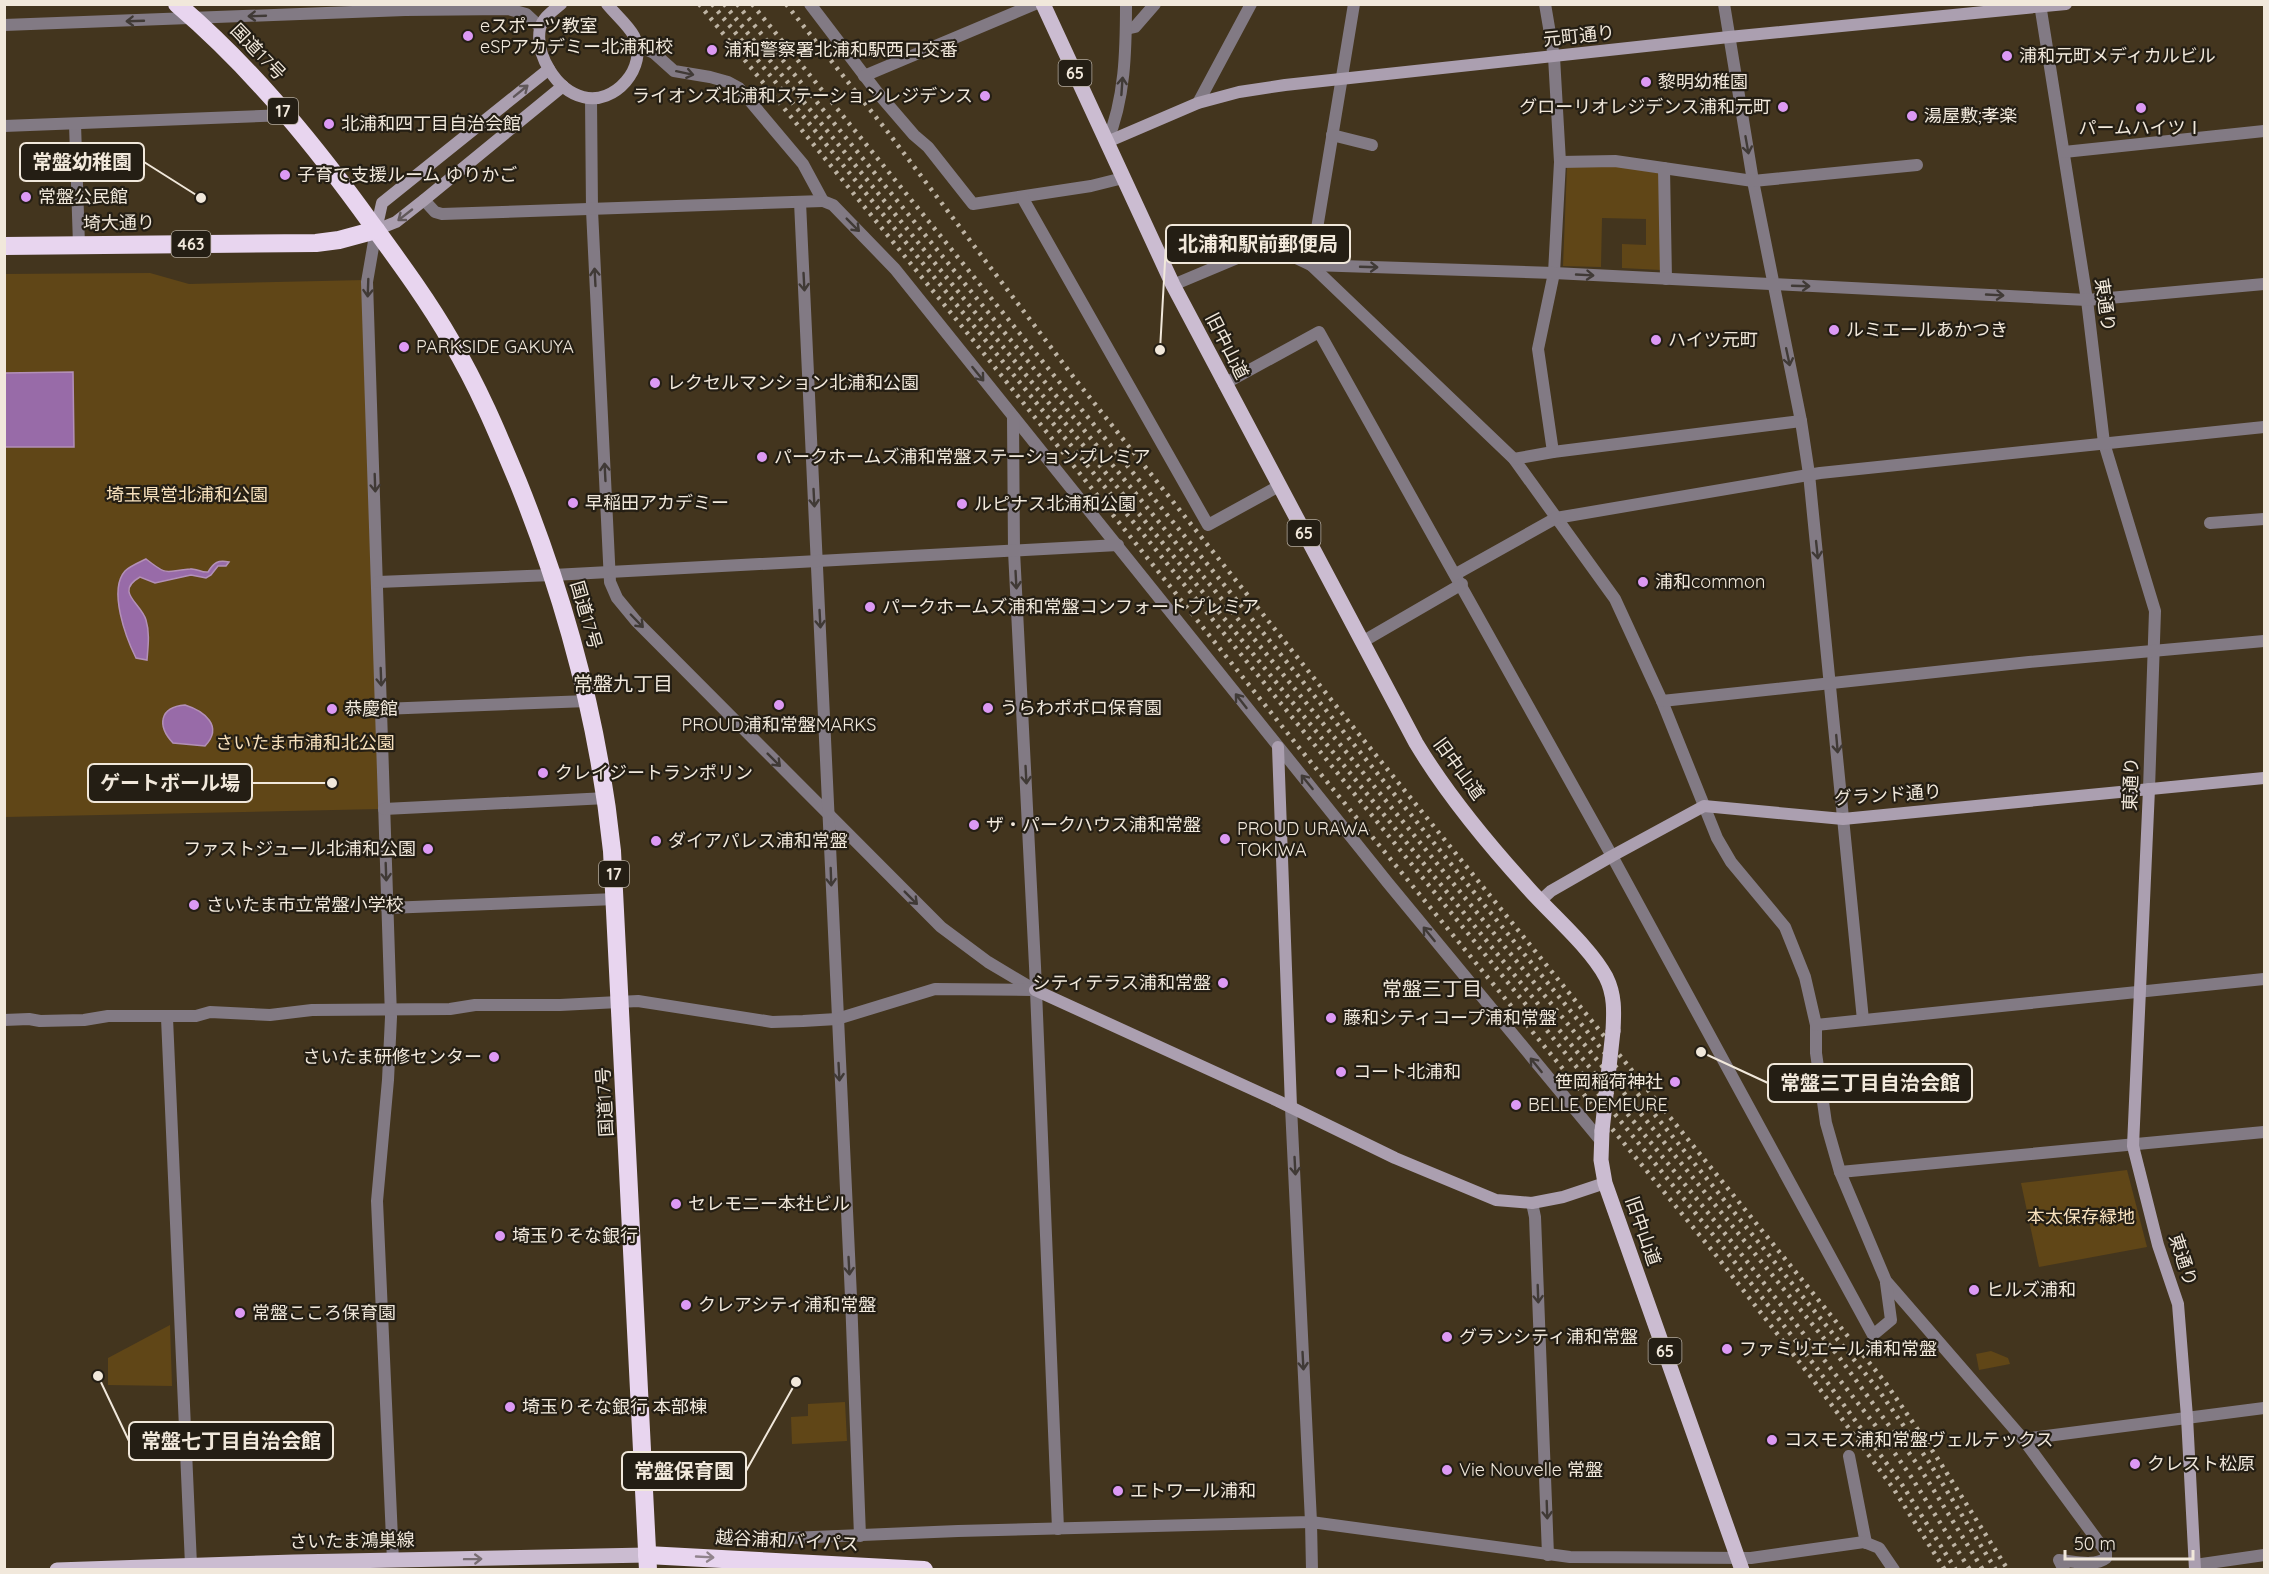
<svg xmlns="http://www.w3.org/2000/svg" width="2269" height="1574" font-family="Quicksand,'Noto Sans JP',sans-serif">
<rect width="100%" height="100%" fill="#43351e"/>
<!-- green -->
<g fill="#604617">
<polygon points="1616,166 1659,173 1661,270 1622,268 1622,244 1646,245 1646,219 1602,218 1601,267 1563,266 1567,167"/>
<polygon points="150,273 189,284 365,280 380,809 5,817 4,274"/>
<polygon points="2127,1170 2147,1247 2039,1267 2021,1183"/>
<polygon points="170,1325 172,1386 108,1385 108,1358"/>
<polygon points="1991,1351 2008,1358 2010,1364 1979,1370 1976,1354"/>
<polygon points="845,1402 847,1441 792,1444 791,1417 808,1416 808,1404"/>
</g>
<!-- water -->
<g fill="#986ba8" stroke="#b390b7" stroke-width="1.5">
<polygon points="73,372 74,447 5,447 5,373"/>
<path d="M146,559c23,18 18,12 44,10 7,-1 11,4 18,3 6,-10 10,-12 21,-10l-3,4h-8l-7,9 -5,3 -15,-3 -36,8 -15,-6c-26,15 1,26 6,43 4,13 2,27 1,40l-11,-2c-10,-20 -28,-68 -11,-87 5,-5 15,-9 21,-12z"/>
<path d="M185,705c19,6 39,21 20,41l-32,-3c-16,-17 -14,-36 12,-38z"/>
</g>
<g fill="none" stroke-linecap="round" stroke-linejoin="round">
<!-- street -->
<g stroke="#827a84" stroke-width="12">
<polyline points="810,4 877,92 914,135 928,147 973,204 1091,186 1123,178"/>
<path d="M1354,4l-43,261 203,194 101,140 47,102 55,137 14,24 54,65 20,50 11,48v28l10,70 14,49 46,109 137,158 83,113v6c-11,9 -33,3 -47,2l5,10"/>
<polyline points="1545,4 1554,57 1560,162 1554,273 1538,349 1553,452"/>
<polyline points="1724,4 1753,181 1801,421 1809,474 1863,1020"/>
<polyline points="2040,4 2087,300 2104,443 2155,611 2149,789"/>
<polyline points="4,25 405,10 508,9 526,14 540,27"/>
<polyline points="1126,29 1135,27 1155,4"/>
<polyline points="635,44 654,53 674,71 710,77 728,82 739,88 803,164 823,201 833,205 895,269 1388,883 1601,1141"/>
<polyline points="864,76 1035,4"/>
<polyline points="591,99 592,210 610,582 617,598 636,621 941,927 988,962 1035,990"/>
<polyline points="1198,103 1251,4"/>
<polyline points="75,124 79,245"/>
<polyline points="4,126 287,115"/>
<polyline points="1332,135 1372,145"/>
<path d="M1107,142c18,-43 19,-91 19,-138"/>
<polyline points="2064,152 2264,131"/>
<polyline points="1560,162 1615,161 1753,181 1917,165"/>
<polyline points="1664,168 1666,279"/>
<polyline points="1022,197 1208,525 1279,486"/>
<polyline points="424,200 435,212 442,214 823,201"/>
<polyline points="800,202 851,1297 860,1536"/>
<polyline points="376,230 367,282 391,1017 388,1080 377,1201 393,1561"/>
<polyline points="1173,285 1254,251 1288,254 1311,265 1554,273 2087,300 2264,284"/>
<polyline points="1224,384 1319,332 1612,856 1873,1335 1891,1320 1886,1283"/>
<polyline points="1013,417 1014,551 1035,966 1058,1529"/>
<polyline points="1514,459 1553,452 1801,421"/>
<polyline points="2210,523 2264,519"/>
<polyline points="1456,574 1556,518 1820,473 2264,427"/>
<polyline points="378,582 553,575 1118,545"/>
<polyline points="1362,642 1462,584"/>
<polyline points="1662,701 2029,662 2264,641"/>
<polyline points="382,709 588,701"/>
<polyline points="384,809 607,798"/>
<polyline points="387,908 616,899"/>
<polyline points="167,1018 191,1565"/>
<polyline points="4,1020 29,1019 40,1021 84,1020 108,1016 196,1016 210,1012 270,1015 312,1010 450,1009 475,1005 560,1005 638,1001 772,1022 803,1021 837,1019 935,989 1033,990"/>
<polyline points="1816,1025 2264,979"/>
<polyline points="1840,1172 2264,1132"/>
<polyline points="1532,1203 1535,1217 1548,1555"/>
<polyline points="2023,1439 2264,1408"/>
<polyline points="1849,1456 1866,1543"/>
<polyline points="763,1535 766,1539 958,1531 1311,1522 1291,1107"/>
<polyline points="2195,1565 2264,1555"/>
<polyline points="1312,1570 1311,1522 1570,1557 1751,1558 1864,1542 1879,1548 1894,1570"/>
</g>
<!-- secondary -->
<g stroke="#ab9fb0" stroke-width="12">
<path d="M561,4c-8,7 -18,13 -21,24 -5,27 16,62 43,69 31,9 66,-30 51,-61 -6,-11 -19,-22 -27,-32"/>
<polyline points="1107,142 1198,103 1239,92 1285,85 1729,37 2066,4"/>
<polyline points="376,230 382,203 549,69"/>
<polyline points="376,230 396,222 424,200 563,86"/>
<polyline points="1278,747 1291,1107"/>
<polyline points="2149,789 2133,1146 2158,1245 2178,1304 2187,1417 2195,1570"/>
<polyline points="1540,901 1551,891 1612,856 1704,806 1843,819 2264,778"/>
<polyline points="1035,990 1278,1101 1395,1158 1496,1200 1532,1203 1563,1197 1605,1183"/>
</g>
<!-- primary -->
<g stroke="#cbbcd1" stroke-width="15">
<path d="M1043,4l130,281 243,458c30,50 72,101 112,145 23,26 62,59 78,89 9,18 8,35 7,54"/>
<polyline points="1602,1131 1601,1160 1605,1183 1742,1570"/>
<polyline points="57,1570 294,1562 647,1555"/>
</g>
<!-- highway -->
<g stroke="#e8d5ef" stroke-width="18">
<path d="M177,4c70,60 128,129 183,204 31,43 64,86 91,133 27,45 47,93 67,141 48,119 81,242 94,369l36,719"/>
<polyline points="4,246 316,243 339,240 376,230"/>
<polyline points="647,1555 924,1570"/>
</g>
<!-- rail -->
<g stroke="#beb4a4" stroke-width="4.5" stroke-dasharray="3 6" stroke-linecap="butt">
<polyline points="699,4 973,340 1305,755 1715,1254 1811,1377 1893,1488 1945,1570"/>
<polyline points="712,4 1723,1247 1819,1371 1901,1483 1956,1570"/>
<polyline points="724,4 1731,1241 1875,1425 1910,1475 1970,1570"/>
<polyline points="737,4 1839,1357 1920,1468 1983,1570"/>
<polyline points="752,4 1877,1388 1929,1462 1996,1570"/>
<polyline points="786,4 887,131 1075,379 1349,722 1885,1382 1936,1456 2008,1570"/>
</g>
<!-- primary-bridge -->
<polyline stroke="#cbbcd1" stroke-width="15" points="1602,1131 1613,1031"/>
</g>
<!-- one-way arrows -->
<defs><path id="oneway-shaft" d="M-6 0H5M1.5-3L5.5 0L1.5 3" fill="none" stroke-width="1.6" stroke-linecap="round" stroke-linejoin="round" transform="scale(1.5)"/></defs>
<g stroke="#403a36">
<use href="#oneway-shaft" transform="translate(257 16) rotate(178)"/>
<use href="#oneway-shaft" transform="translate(135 21) rotate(178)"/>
<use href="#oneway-shaft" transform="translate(685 73) rotate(12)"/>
<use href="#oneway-shaft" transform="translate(1122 86) rotate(-86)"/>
<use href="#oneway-shaft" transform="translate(1747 145) rotate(80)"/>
<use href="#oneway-shaft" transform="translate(853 225) rotate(45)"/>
<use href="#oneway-shaft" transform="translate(1369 267) rotate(2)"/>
<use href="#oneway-shaft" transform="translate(1585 275) rotate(3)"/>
<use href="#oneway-shaft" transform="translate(595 277) rotate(-93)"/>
<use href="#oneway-shaft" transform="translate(804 282) rotate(87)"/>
<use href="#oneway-shaft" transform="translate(1801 286) rotate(2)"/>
<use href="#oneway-shaft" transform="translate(368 288) rotate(92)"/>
<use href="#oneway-shaft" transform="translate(1995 295) rotate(3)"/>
<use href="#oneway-shaft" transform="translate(1788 357) rotate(78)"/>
<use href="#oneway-shaft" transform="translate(978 374) rotate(51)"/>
<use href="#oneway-shaft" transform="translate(605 472) rotate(-93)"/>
<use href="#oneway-shaft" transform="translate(375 483) rotate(88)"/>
<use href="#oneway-shaft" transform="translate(814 498) rotate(87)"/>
<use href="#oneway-shaft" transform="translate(1817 550) rotate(84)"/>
<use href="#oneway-shaft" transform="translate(1016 580) rotate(87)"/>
<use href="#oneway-shaft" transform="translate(820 619) rotate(87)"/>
<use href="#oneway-shaft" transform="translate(637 621) rotate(46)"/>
<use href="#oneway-shaft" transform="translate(381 677) rotate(88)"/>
<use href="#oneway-shaft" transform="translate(1241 701) rotate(-128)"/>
<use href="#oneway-shaft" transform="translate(1837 744) rotate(85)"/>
<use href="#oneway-shaft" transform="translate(774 760) rotate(45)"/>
<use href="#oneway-shaft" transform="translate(1026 775) rotate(87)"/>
<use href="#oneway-shaft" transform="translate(1307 782) rotate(-129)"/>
<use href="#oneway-shaft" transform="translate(386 872) rotate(88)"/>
<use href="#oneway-shaft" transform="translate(831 877) rotate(88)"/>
<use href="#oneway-shaft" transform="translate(911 898) rotate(45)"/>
<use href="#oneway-shaft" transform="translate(1429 934) rotate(-129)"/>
<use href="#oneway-shaft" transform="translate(1536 1065) rotate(-129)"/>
<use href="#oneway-shaft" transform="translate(839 1072) rotate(87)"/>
<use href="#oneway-shaft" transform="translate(1295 1166) rotate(87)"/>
<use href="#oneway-shaft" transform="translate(849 1266) rotate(87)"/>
<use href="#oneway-shaft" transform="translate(1538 1294) rotate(88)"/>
<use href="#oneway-shaft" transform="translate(1303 1361) rotate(87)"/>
<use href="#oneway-shaft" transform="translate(1547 1510) rotate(88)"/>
</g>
<g stroke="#61585a">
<use href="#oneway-shaft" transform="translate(521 91) rotate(-39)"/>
<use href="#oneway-shaft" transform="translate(405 215) rotate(142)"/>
</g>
<use stroke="#90838c" href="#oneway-shaft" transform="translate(705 1557) rotate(3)"/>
<use stroke="#786d72" href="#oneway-shaft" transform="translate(473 1559) rotate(-1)"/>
<!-- markers -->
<g fill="#dc99f4" stroke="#241e14" stroke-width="2">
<circle cx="468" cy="36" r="6"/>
<circle cx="712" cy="50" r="6"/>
<circle cx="2007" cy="56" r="6"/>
<circle cx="1646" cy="82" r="6"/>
<circle cx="985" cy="96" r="6"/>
<circle cx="1783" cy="107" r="6"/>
<circle cx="2141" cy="108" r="6"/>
<circle cx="1912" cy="116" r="6"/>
<circle cx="329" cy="124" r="6"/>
<circle cx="285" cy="175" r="6"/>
<circle cx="26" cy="197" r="6"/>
<circle cx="1834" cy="330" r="6"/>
<circle cx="1656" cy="340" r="6"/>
<circle cx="404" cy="347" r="6"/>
<circle cx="655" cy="383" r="6"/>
<circle cx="762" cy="457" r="6"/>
<circle cx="573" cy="503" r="6"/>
<circle cx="962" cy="504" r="6"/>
<circle cx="1643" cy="582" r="6"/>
<circle cx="870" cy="607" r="6"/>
<circle cx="779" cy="705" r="6"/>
<circle cx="988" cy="708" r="6"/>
<circle cx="332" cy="709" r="6"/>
<circle cx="543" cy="773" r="6"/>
<circle cx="974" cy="825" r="6"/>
<circle cx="1225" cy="839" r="6"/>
<circle cx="656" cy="841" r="6"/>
<circle cx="428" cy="849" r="6"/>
<circle cx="194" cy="905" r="6"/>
<circle cx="1223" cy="983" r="6"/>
<circle cx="1331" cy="1018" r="6"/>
<circle cx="494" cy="1057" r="6"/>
<circle cx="1341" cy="1072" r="6"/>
<circle cx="1675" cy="1082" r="6"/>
<circle cx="1516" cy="1105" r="6"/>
<circle cx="676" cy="1204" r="6"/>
<circle cx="500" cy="1236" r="6"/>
<circle cx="1974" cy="1290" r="6"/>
<circle cx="686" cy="1305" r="6"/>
<circle cx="240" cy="1313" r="6"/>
<circle cx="1447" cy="1337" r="6"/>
<circle cx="1727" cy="1349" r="6"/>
<circle cx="510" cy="1407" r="6"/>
<circle cx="1772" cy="1440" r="6"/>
<circle cx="2135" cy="1464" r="6"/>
<circle cx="1447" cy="1470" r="6"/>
<circle cx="1118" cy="1491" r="6"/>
</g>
<g text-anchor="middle" stroke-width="4.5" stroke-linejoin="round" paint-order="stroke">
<!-- shield labels -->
<g fill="#241e14" stroke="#b4ab9f" stroke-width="1.5">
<rect x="1058.5" y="60" width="33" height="26" rx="4.5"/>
<rect x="268" y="98" width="30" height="26" rx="4.5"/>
<rect x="171.5" y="231" width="39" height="26" rx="4.5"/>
<rect x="1287.5" y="520" width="33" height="26" rx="4.5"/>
<rect x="599" y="861" width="30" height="26" rx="4.5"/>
<rect x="1648.5" y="1338" width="33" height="26" rx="4.5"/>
</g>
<g font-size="16" font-weight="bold" fill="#f1e8db">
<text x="1075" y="79">65</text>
<text x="283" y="117">17</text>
<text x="191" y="250">463</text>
<text x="1304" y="539">65</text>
<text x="614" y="880">17</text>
<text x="1665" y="1357">65</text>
</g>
<!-- poi labels -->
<g font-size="18" fill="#f1e8db" stroke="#241e14" text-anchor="start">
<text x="480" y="32">eスポーツ教室<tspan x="480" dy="21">eSPアカデミー北浦和校</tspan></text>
<text x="724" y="56">浦和警察署北浦和駅西口交番</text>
<text x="2019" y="62">浦和元町メディカルビル</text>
<text x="1658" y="88">黎明幼稚園</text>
<text x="973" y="102" text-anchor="end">ライオンズ北浦和ステーションレジデンス</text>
<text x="1771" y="113" text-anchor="end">グローリオレジデンス浦和元町</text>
<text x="1924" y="122">湯屋敷;孝楽</text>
<text x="341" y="130">北浦和四丁目自治会館</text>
<text x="2141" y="134" text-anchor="middle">パームハイツⅠ</text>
<text x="297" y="181">子育て支援ルーム ゆりかご</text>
<text x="38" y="203">常盤公民館</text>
<text x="1846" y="336">ルミエールあかつき</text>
<text x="1668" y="346">ハイツ元町</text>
<text x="416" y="353">PARKSIDE GAKUYA</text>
<text x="667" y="389">レクセルマンション北浦和公園</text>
<text x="774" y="463">パークホームズ浦和常盤ステーションプレミア</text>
<text x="585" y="509">早稲田アカデミー</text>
<text x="974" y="510">ルピナス北浦和公園</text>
<text x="1655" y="588">浦和common</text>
<text x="882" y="613">パークホームズ浦和常盤コンフォートプレミア</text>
<text x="1000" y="714">うらわポポロ保育園</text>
<text x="344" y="715">恭慶館</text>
<text x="779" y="731" text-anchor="middle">PROUD浦和常盤MARKS</text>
<text x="555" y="779">クレイジートランポリン</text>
<text x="986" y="831">ザ・パークハウス浦和常盤</text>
<text x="1237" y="835">PROUD URAWA<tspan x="1237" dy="21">TOKIWA</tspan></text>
<text x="668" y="847">ダイアパレス浦和常盤</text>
<text x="416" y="855" text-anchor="end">ファストジュール北浦和公園</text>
<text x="206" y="911">さいたま市立常盤小学校</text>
<text x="1211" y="989" text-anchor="end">シティテラス浦和常盤</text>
<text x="1343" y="1024">藤和シティコープ浦和常盤</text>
<text x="482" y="1063" text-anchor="end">さいたま研修センター</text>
<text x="1353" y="1078">コート北浦和</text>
<text x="1663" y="1088" text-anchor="end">笹岡稲荷神社</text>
<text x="1528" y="1111">BELLE DEMEURE</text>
<text x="688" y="1210">セレモニー本社ビル</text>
<text x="512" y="1242">埼玉りそな銀行</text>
<text x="1986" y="1296">ヒルズ浦和</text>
<text x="698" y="1311">クレアシティ浦和常盤</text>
<text x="252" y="1319">常盤こころ保育園</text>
<text x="1459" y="1343">グランシティ浦和常盤</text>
<text x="1739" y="1355">ファミリエール浦和常盤</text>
<text x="522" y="1413">埼玉りそな銀行 本部棟</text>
<text x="1784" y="1446">コスモス浦和常盤ヴェルテックス</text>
<text x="2147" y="1470">クレスト松原</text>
<text x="1459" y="1476">Vie Nouvelle 常盤</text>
<text x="1130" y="1497">エトワール浦和</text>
</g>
<!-- street labels -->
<g font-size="18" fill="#f1e8db" stroke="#241e14">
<text transform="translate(1579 36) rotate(-6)" y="6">元町通り</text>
<text transform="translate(258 52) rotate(46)" y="6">国道17号</text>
<text transform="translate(119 223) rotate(-1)" y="6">埼大通り</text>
<text transform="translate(2105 305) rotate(82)" y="6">東通り</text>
<text transform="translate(1227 346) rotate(63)" y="6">旧中山道</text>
<text transform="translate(586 615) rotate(74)" y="6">国道17号</text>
<text transform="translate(1459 769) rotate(54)" y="6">旧中山道</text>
<text transform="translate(2131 784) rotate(-88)" y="6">東通り</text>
<text transform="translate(1888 795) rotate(-4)" y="6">グランド通り</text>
<text transform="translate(605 1102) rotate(-93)" y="6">国道17号</text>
<text transform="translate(1643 1231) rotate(71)" y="6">旧中山道</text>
<text transform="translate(2183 1260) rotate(72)" y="6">東通り</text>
<text transform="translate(352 1541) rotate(-1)" y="6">さいたま鴻巣線</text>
<text transform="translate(787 1541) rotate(3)" y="6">越谷浦和バイパス</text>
</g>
<!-- park labels -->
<g font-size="18" fill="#f8e1bd" stroke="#241e14">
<text x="187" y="501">埼玉県営北浦和公園</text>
<text x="305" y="749">さいたま市浦和北公園</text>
<text x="2081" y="1223">本太保存緑地</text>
</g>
<!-- neighbourhood labels -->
<g font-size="20" fill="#f1e8db" stroke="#241e14">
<text x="623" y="691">常盤九丁目</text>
<text x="1432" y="996">常盤三丁目</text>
</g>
</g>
<!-- callouts -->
<path fill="none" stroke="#f1e8db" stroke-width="2" d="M201 198L144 162M1160 350L1166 244M332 783L252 783M1701 1052L1768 1083M98 1376L129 1441M796 1382L746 1471"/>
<g fill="#f1e8db" stroke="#241e14" stroke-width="2">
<circle cx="201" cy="198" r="6"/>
<circle cx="1160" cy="350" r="6"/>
<circle cx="332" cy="783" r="6"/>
<circle cx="1701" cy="1052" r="6"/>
<circle cx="98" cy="1376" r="6"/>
<circle cx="796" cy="1382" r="6"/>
</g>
<g fill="#241e14" stroke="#f1e8db" stroke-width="2">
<rect x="20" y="143" width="124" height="38" rx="6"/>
<rect x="1166" y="225" width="184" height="38" rx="6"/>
<rect x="88" y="764" width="164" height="38" rx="6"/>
<rect x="1768" y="1064" width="204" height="38" rx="6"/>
<rect x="129" y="1422" width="204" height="38" rx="6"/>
<rect x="622" y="1452" width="124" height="38" rx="6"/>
</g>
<g font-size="20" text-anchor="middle" font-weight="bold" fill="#f1e8db">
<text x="82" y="169">常盤幼稚園</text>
<text x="1258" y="251">北浦和駅前郵便局</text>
<text x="170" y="790">ゲートボール場</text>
<text x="1870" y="1090">常盤三丁目自治会館</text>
<text x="231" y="1448">常盤七丁目自治会館</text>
<text x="684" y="1478">常盤保育園</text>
</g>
<!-- border -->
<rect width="2269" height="1574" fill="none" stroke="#f1e8db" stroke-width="12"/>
<!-- scale -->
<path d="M2065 1550v9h128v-9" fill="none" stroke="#f1e8db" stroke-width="3"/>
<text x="2074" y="1550" font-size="18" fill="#f1e8db" stroke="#241e14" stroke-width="4.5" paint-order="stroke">50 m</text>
</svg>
